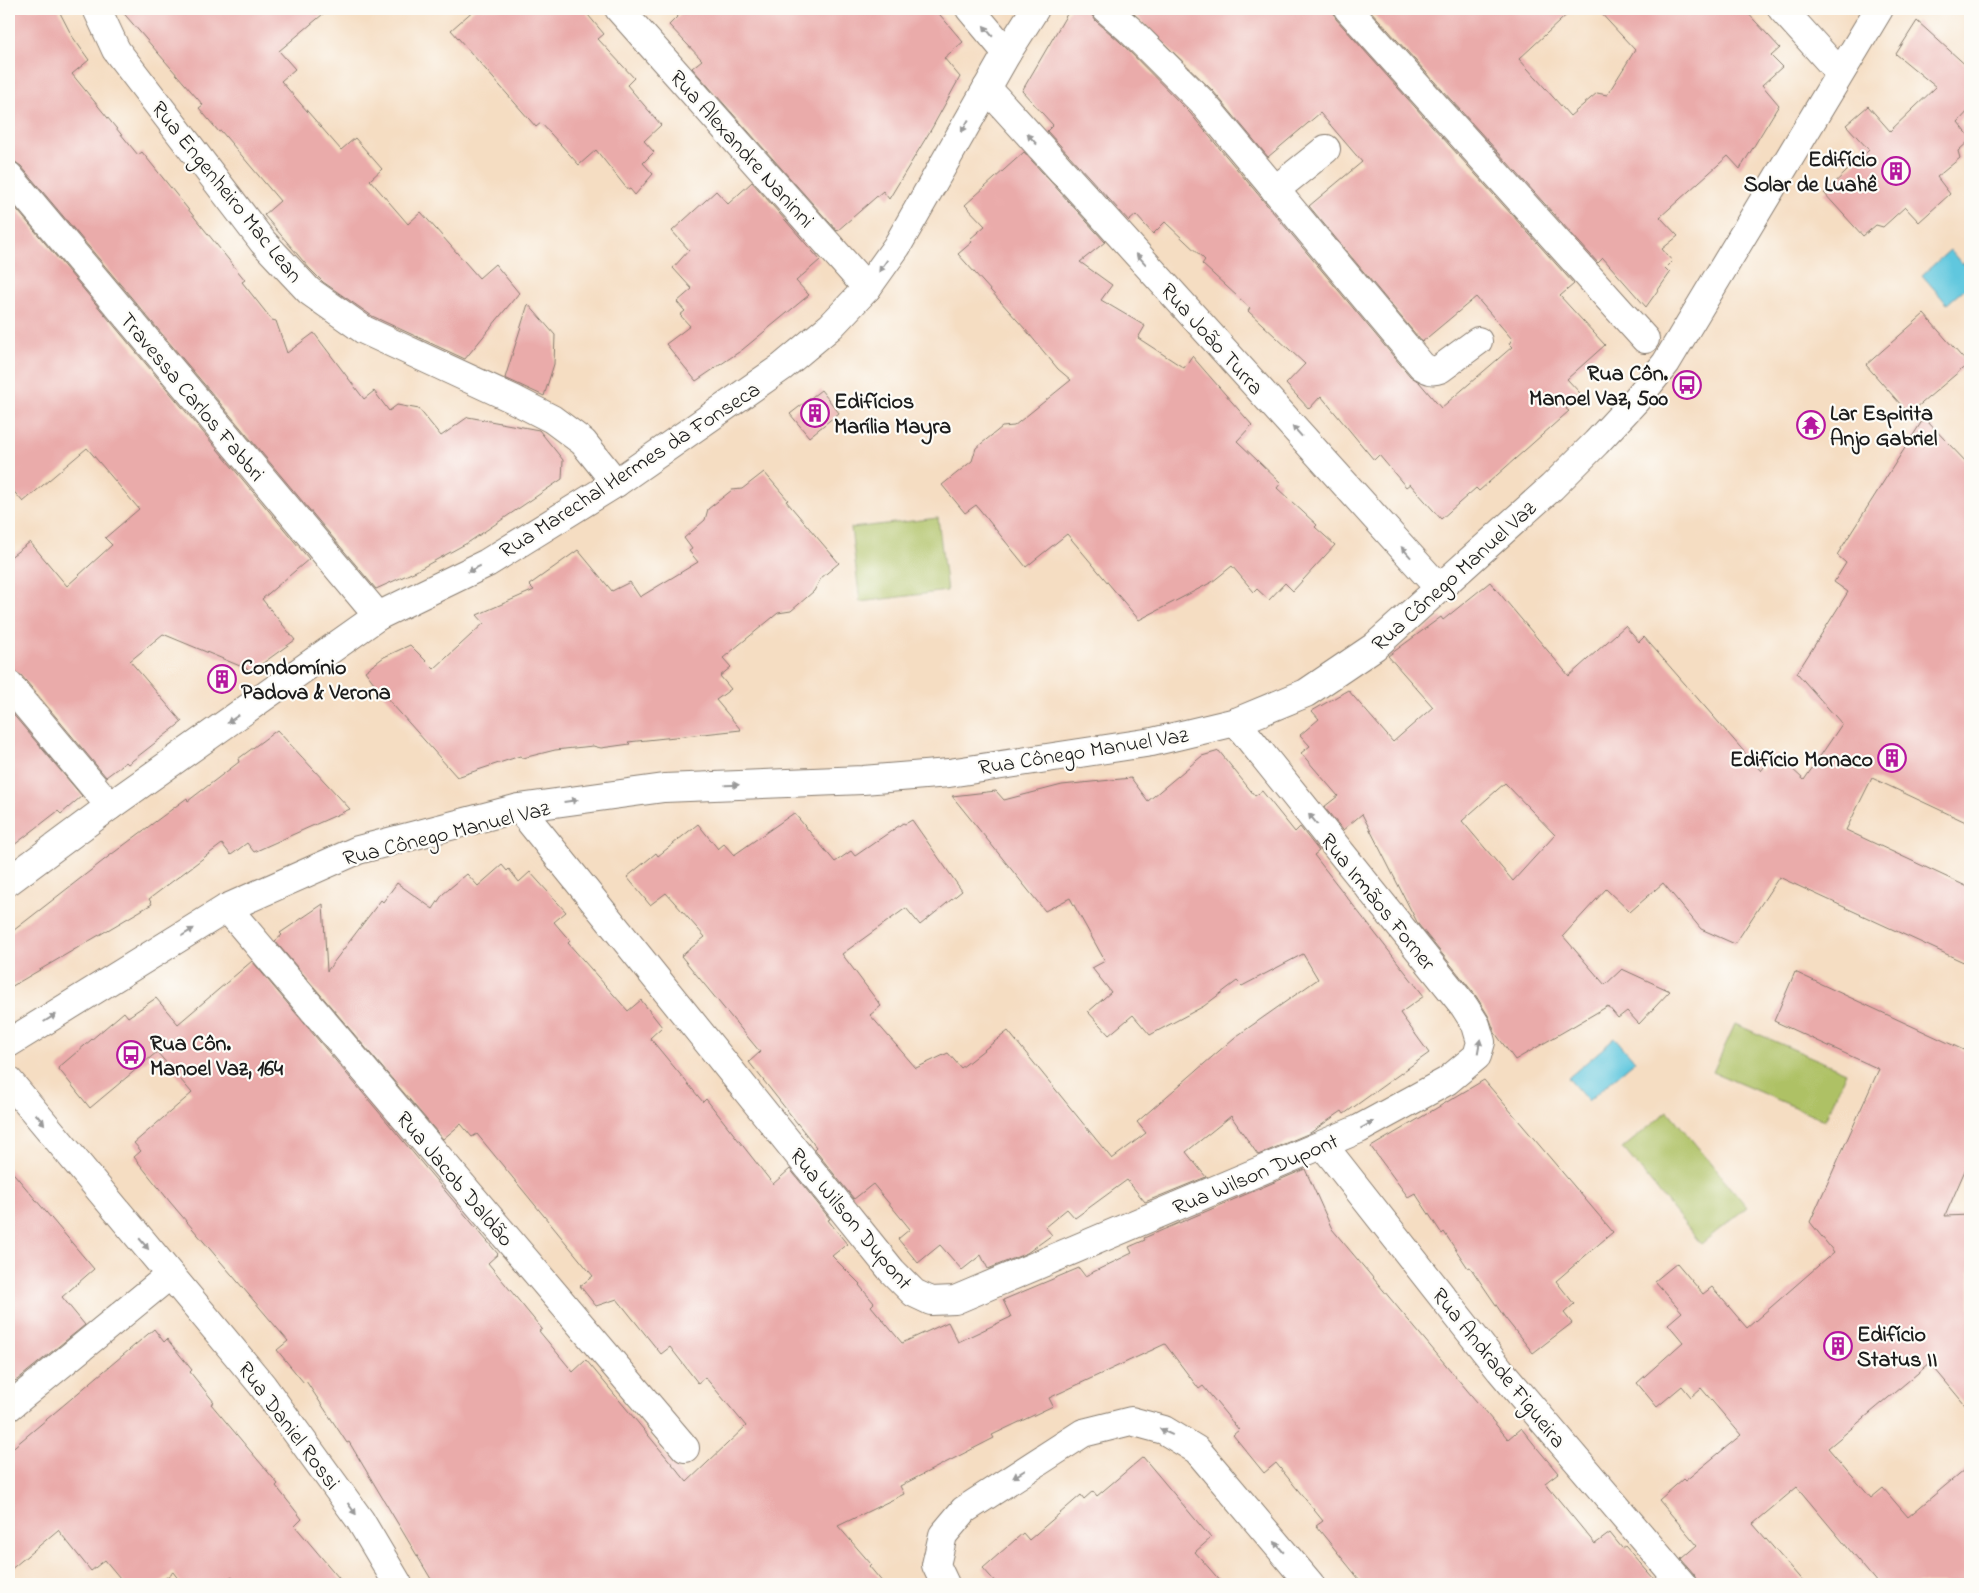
<svg xmlns="http://www.w3.org/2000/svg" width="1979" height="1593" font-family="'Indie Flower',sans-serif">
<rect width="100%" height="100%" fill="#fdfcf7"/>
<filter id="ink" filterUnits="userSpaceOnUse"><feTurbulence type="fractalNoise" baseFrequency=".02" numOctaves="2"/><feDisplacementMap in="SourceGraphic" scale="10" xChannelSelector="R" yChannelSelector="G"/><feConvolveMatrix kernelMatrix="1 2 1 2 8 2 1 2 1" color-interpolation-filters="sRGB"/></filter>
<filter id="wash" filterUnits="userSpaceOnUse"><feTurbulence type="fractalNoise" baseFrequency=".0096" numOctaves="4" result="noise"/><feDisplacementMap in="SourceGraphic" scale="20" xChannelSelector="R" yChannelSelector="G"/><feGaussianBlur stdDeviation="1.12" result="paint"/><feColorMatrix in="noise" values="0 0 0 0 0 0 0 0 0 0 0 0 0 0 0 0 0 1.4 0 .05"/><feComposite in="paint" operator="in"/></filter>
<g filter="url(#wash)">
<rect width="100%" height="100%" fill="#f5ddc2"/>
<!-- green -->
<g fill="#aec165" stroke="#656e40">
<polygon points="938,518 947,591 860,602 851,528"/>
<polygon points="1735,1024 1846,1072 1825,1120 1713,1072"/>
<polygon points="1668,1111 1747,1207 1701,1244 1623,1148"/>
</g>
<!-- water -->
<g fill="#61c7de" stroke="#3e727d">
<polygon points="1950,250 1962,264 1970,257 1970,284 1947,304 1922,275"/>
<polygon points="1615,1038 1635,1061 1588,1101 1568,1078"/>
</g>
<g id="blocks">
<!-- building -->
<g fill="#eaabaa" fill-rule="evenodd">
<polygon points="9,9 58,9 72,36 89,60 72,74 138,155 142,152 245,280 242,282 272,320 276,321 287,353 314,333 364,399 374,391 389,411 397,405 419,409 441,436 468,417 539,430 563,460 562,479 469,542 416,571 376,589 21,166 15,162 9,161"/>
<polygon points="120,9 329,9 279,51 295,69 281,81 341,150 355,138 382,169 370,180 408,224 421,212 479,278 495,264 519,293 465,359 372,316 323,282 309,268 264,215 280,201 221,131 219,132 199,108 203,105"/>
<polygon points="475,9 583,9 604,34 598,39 634,78 627,85 661,125 644,141 654,152 643,163 653,174 635,195 630,189 628,190 596,150 579,165 541,123 536,127 451,30"/>
<polygon points="685,9 935,9 963,42 944,58 960,77 932,128 889,199 883,191 837,231 692,68 702,60 669,25"/>
<polygon points="1070,9 1091,9 1091,14 1096,21 1119,41 1190,113 1410,376 1419,382 1441,408 1512,347 1509,344 1512,339 1476,297 1422,342 1309,206 1362,162 1320,113 1268,157 1213,91 1129,9 1333,9 1336,19 1574,284 1560,296 1605,345 1567,379 1580,393 1566,409 1569,411 1479,491 1476,488 1441,519 1410,484 1406,487 1379,455 1374,460 1321,396 1309,409 1286,384 1305,364 1248,311 1250,308 1202,264 1205,260 1165,222 1153,234 1136,215 1129,221 1047,131 1053,125 1022,91"/>
<polygon points="1369,9 1573,9 1519,59 1570,116 1597,93 1607,95 1635,50 1597,9 1744,9 1780,48 1771,56 1782,67 1762,85 1779,105 1740,169 1728,156 1660,217 1678,236 1662,249 1672,261 1665,268 1670,273 1646,307 1603,258 1598,263"/>
<polygon points="1917,21 1970,69 1970,109 1958,122 1970,137 1970,140 1958,151 1960,158 1937,177 1950,194 1919,222 1905,207 1883,227 1876,225 1863,236 1824,193 1869,150 1846,125 1868,106 1890,131 1936,87 1896,54"/>
<polygon points="1024,152 1105,242 1080,262 1112,285 1101,300 1145,326 1138,338 1184,368 1192,356 1252,425 1237,441 1281,483 1277,488 1317,525 1315,527 1335,545 1293,591 1285,583 1269,600 1257,589 1254,592 1232,566 1212,582 1139,620 1067,534 1026,567 976,505 965,513 942,485 972,461 976,448 1002,427 1014,426 1071,380 1058,369 1025,329 958,254 972,242 970,239 985,226 965,205"/>
<polygon points="752,182 820,260 796,281 809,295 742,350 696,381 666,344 690,326 680,315 685,311 677,302 692,289 673,268 689,250 672,231 716,191 728,204"/>
<polygon points="9,200 309,559 262,599 295,640 252,671 163,634 130,661 182,722 128,764 126,762 106,777 21,675 12,670 9,666 9,558 30,542 67,586 112,545 105,538 139,509 87,448 23,502 9,486"/>
<polygon points="528,304 555,335 554,364 544,396 505,378"/>
<polygon points="1924,314 1968,364 1909,414 1866,365"/>
<polygon points="821,390 839,413 809,437 790,414"/>
<path d="M1924,418l46,48v358l-98,-46 -26,52 124,58v77l-191,-88 -44,67 -34,-15 -38,-46 -33,29 -24,-23 -43,47 42,49 17,-16 48,22 -31,33 -12,-13 -9,7 -10,-12 -93,54 -20,-27 -6,-16 -13,-21 -58,-72 -56,-110 -19,16 -19,-23 14,-11 -37,-43 9,-7 -10,-11 19,-16 -7,-8 36,-21 45,52 40,-35 -45,-51 53,-39 2,3 47,-38 79,94 56,-50 14,16 5,-5 117,134 14,-18 29,27 38,-56 -45,-51 51,-81 -14,-10 12,-19 -9,-8zM1505,783l50,52 -42,46 -51,-60z"/>
<polygon points="764,472 788,500 786,501 839,563 821,578 814,591 791,611 778,613 723,658 731,667 720,676 731,689 716,700 741,730 628,742 630,744 601,748 593,746 555,750 523,758 520,756 457,777 377,687 365,671 384,657 410,645 434,669 484,623 477,615 534,590 529,585 578,550 612,591 630,582 640,597 698,562 689,551 692,549 684,538 705,520 708,509 732,490 742,489"/>
<polygon points="11,712 82,796 61,814 58,811 9,849 9,713"/>
<polygon points="277,730 350,809 254,852 247,843 231,855 222,844 149,899 152,904 9,988 9,934 108,857 187,798 188,801 239,762 238,759"/>
<polygon points="1219,751 1255,796 1262,791 1295,832 1300,827 1319,851 1314,855 1424,996 1400,1013 1429,1053 1344,1114 1342,1111 1310,1133 1258,1155 1231,1116 1186,1152 1206,1177 1145,1202 1127,1180 1075,1218 1067,1209 1045,1227 1052,1235 1027,1253 988,1269 981,1255 962,1270 940,1245 918,1263 898,1239 910,1229 873,1184 854,1199 814,1149 816,1147 749,1062 760,1052 681,956 705,937 666,893 650,905 627,877 656,853 658,856 698,824 718,849 724,844 734,855 794,813 835,862 851,851 855,856 903,823 905,824 912,820 962,891 920,925 906,908 842,954 881,1006 870,1015 916,1068 948,1053 961,1068 1008,1031 1112,1159 1146,1133 1137,1122 1234,1038 1318,979 1303,954 1242,986 1237,981 1204,1006 1150,1035 1133,1015 1109,1035 1088,1012 1111,992 1092,968 1105,961 1070,898 1045,911 952,796 996,791 1004,800 1062,785 1131,778 1148,801 1202,756"/>
<polygon points="502,865 507,871 509,869 519,882 530,872 566,912 554,922 570,941 568,943 628,1011 641,1000 662,1027 650,1038 703,1102 706,1099 773,1184 790,1169 830,1219 828,1220 847,1244 832,1256 860,1284 859,1285 874,1303 871,1306 902,1343 948,1322 958,1342 1011,1317 1003,1300 1079,1268 1085,1276 1132,1253 1129,1247 1145,1240 1144,1238 1305,1169 1332,1229 1508,1439 1521,1428 1537,1448 1558,1473 1545,1483 1595,1544 1610,1533 1622,1548 1625,1546 1655,1580 1657,1579 1662,1584 1363,1584 1316,1526 1323,1521 1276,1463 1264,1473 1233,1435 1239,1430 1203,1386 1199,1389 1165,1344 1049,1398 1053,1406 992,1435 994,1438 900,1486 904,1494 838,1526 871,1564 869,1566 884,1584 434,1584 349,1442 347,1443 306,1381 304,1383 277,1350 288,1341 170,1202 134,1157 141,1151 134,1143 192,1093 157,1052 90,1108 58,1068 124,1012 128,1017 156,998 178,1024 252,961 498,1254 488,1263 542,1329 539,1331 573,1372 586,1360 687,1482 746,1426 705,1377 698,1383 670,1347 661,1354 617,1299 596,1306 580,1286 593,1276 477,1134 472,1137 461,1124 443,1139 275,941 282,935 280,933 323,904 327,971 381,900 383,902 397,883 433,909 443,894 467,874 478,886"/>
<polygon points="1795,972 1970,1053 1970,1159 1945,1216 1970,1215 1970,1411 1930,1363 1828,1448 1871,1498 1883,1488 1908,1517 1970,1465 1970,1584 1878,1584 1797,1487 1753,1524 1805,1584 1697,1584 1694,1574 1681,1559 1697,1545 1659,1500 1683,1479 1685,1481 1741,1435 1701,1388 1691,1397 1682,1386 1657,1407 1637,1383 1683,1342 1668,1324 1682,1312 1655,1281 1677,1263 1703,1294 1712,1287 1747,1328 1834,1252 1810,1222 1879,1069 1774,1021"/>
<polygon points="1484,1080 1613,1232 1556,1281 1574,1304 1564,1313 1572,1323 1533,1353 1505,1318 1470,1267 1468,1268 1444,1232 1442,1234 1415,1193 1408,1197 1371,1147"/>
<polygon points="9,1168 94,1269 62,1297 85,1325 17,1380 9,1383"/>
<polygon points="154,1329 164,1342 167,1339 192,1370 190,1372 214,1402 211,1404 278,1484 276,1486 302,1519 295,1526 344,1584 240,1584 232,1576 221,1584 182,1584 173,1572 158,1584 125,1584 105,1560 91,1571 58,1530 9,1571 9,1451"/>
<polygon points="1143,1457 1211,1538 1195,1552 1223,1584 997,1584 983,1568 1023,1533 1029,1540 1081,1495 1084,1499 1093,1491 1097,1496"/>
</g>
</g>
</g>
<g filter="url(#ink)">
<use href="#blocks" fill-opacity="0" stroke="#887c6f" stroke-width="1"/>
<g fill="none" stroke-linecap="round" stroke-linejoin="round">
<defs>
<g id="minor">
<polyline points="97,9 116,50 263,242 309,291 364,330 513,399 552,419 583,442 616,483"/>
<polyline points="619,9 867,288"/>
<polyline points="970,9 1007,53"/>
<path d="M1106,9l24,21 72,72 220,264c7,4 10,6 18,3l38,-28"/>
<polyline points="1348,9 1645,339"/>
<polyline points="1782,9 1839,72"/>
<polyline points="987,88 1439,588"/>
<polyline points="9,176 378,616"/>
<polyline points="1275,190 1326,149"/>
<polyline points="9,685 110,806"/>
<polyline points="519,808 892,1271 914,1293 931,1301 955,1300 1359,1129 1447,1081 1477,1056 1481,1042 1476,1025 1464,1006 1236,722"/>
<polyline points="9,881 110,806 378,616 487,563 616,483 782,367 831,326 867,288 897,246 1007,53 1035,9"/>
<polyline points="227,908 685,1448"/>
<polyline points="9,1043 227,908 358,850 519,808 664,788 863,780 949,773 1152,742 1236,722 1306,693 1374,647 1552,487 1596,443 1636,400 1666,363 1879,9"/>
<polyline points="9,1081 262,1385 360,1520 398,1584"/>
<polyline points="1323,1145 1500,1370 1682,1584"/>
<polyline points="9,1407 170,1275"/>
<polyline points="945,1584 936,1565 943,1535 964,1510 1083,1433 1131,1421 1164,1430 1197,1450 1310,1584"/>
</g>
</defs>
<!-- minor casing -->
<use href="#minor" stroke="#887c6f" stroke-width="30"/>
<!-- minor -->
<use href="#minor" stroke="#fff" stroke-width="28"/>
</g>
<!-- one-way arrows -->
<defs><path id="oneway-solid" d="M-6-.8H1V-3.2L6.5 0L1 3.2V.8H-6Z" transform="scale(1.25)"/></defs>
<g fill="#999">
<use href="#oneway-solid" transform="translate(988 31) rotate(-130)"/>
<use href="#oneway-solid" transform="translate(965 126) rotate(120)"/>
<use href="#oneway-solid" transform="translate(1032 139) rotate(-132)"/>
<use href="#oneway-solid" transform="translate(1141 259) rotate(-132)"/>
<use href="#oneway-solid" transform="translate(883 266) rotate(125)"/>
<use href="#oneway-solid" transform="translate(1297 431) rotate(-132)"/>
<use href="#oneway-solid" transform="translate(1406 552) rotate(-132)"/>
<use href="#oneway-solid" transform="translate(474 569) rotate(154)"/>
<use href="#oneway-solid" transform="translate(233 719) rotate(145)"/>
<use href="#oneway-solid" transform="translate(732 785) rotate(-2)"/>
<use href="#oneway-solid" transform="translate(571 801) rotate(-8)"/>
<use href="#oneway-solid" transform="translate(1313 819) rotate(-129)"/>
<use href="#oneway-solid" transform="translate(188 932) rotate(-32)"/>
<use href="#oneway-solid" transform="translate(50 1018) rotate(-32)"/>
<use href="#oneway-solid" transform="translate(1479 1046) rotate(-80)"/>
<use href="#oneway-solid" transform="translate(40 1119) rotate(50)"/>
<use href="#oneway-solid" transform="translate(1367 1125) rotate(-29)"/>
<use href="#oneway-solid" transform="translate(144 1244) rotate(50)"/>
<use href="#oneway-solid" transform="translate(1166 1432) rotate(-155)"/>
<use href="#oneway-solid" transform="translate(1019 1474) rotate(148)"/>
<use href="#oneway-solid" transform="translate(352 1509) rotate(54)"/>
<use href="#oneway-solid" transform="translate(1279 1547) rotate(-130)"/>
</g>
</g>
<!-- icons -->
<defs>
<symbol id="building-ring" viewBox="-11 -11 22 22"><circle r="9.5" fill="#fdfcf7" stroke="#b5179e" stroke-width="1.5"/><path d="M-4-6H4V6H1V3H-1V6H-4ZM-2.5-4.3h1.7v1.8h-1.7ZM.8-4.3h1.7v1.8H.8ZM-2.5-1h1.7V.8h-1.7ZM.8-1h1.7V.8H.8Z" fill="#b5179e"/></symbol>
<symbol id="bus-ring" viewBox="-11 -11 22 22"><circle r="9.5" fill="#fdfcf7" stroke="#b5179e" stroke-width="1.5"/><path d="M-5-6H5V4H4V6H2V4H-2V6H-4V4H-5ZM-3.5-4V0h7V-4ZM-3.5 1.2v1.5H-2V1.2ZM2 1.2v1.5H3.5V1.2Z" fill="#b5179e"/></symbol>
<symbol id="temple-ring" viewBox="-11 -11 22 22"><circle r="9.5" fill="#fdfcf7" stroke="#b5179e" stroke-width="1.5"/><path d="M0-6L5-2H3V0L6.5 2.5H4V6H1.5V3h-3V6H-4V2.5H-6.5L-3 0V-2H-5Z" fill="#b5179e"/></symbol>
</defs>
<g fill-rule="evenodd">
<use href="#building-ring" x="1880" y="155" width="32" height="32"/>
<use href="#bus-ring" x="1671" y="369" width="32" height="32"/>
<use href="#building-ring" x="799" y="397" width="32" height="32"/>
<use href="#temple-ring" x="1795" y="409" width="32" height="32"/>
<use href="#building-ring" x="206" y="663" width="32" height="32"/>
<use href="#building-ring" x="1876" y="742" width="32" height="32"/>
<use href="#bus-ring" x="115" y="1039" width="32" height="32"/>
<use href="#building-ring" x="1822" y="1330" width="32" height="32"/>
</g>
<g text-anchor="middle" stroke-width="4.5" stroke-linejoin="round" paint-order="stroke">
<!-- street labels -->
<g font-size="22" fill="#1c1c1c" stroke="#fdfcf7">
<text transform="translate(743 148) rotate(48)" y="8">Rua Alexandre Naninni</text>
<text transform="translate(228 191) rotate(51)" y="8">Rua Engenheiro Mac Lean</text>
<text transform="translate(1213 338) rotate(48)" y="8">Rua João Turra</text>
<text transform="translate(193 396) rotate(50)" y="8">Travessa Carlos Fabbri</text>
<text transform="translate(629 469) rotate(-33)" y="8">Rua Marechal Hermes da Fonseca</text>
<text transform="translate(1453 575) rotate(-42)" y="8">Rua Cônego Manuel Vaz</text>
<text transform="translate(1083 750) rotate(-9)" y="8">Rua Cônego Manuel Vaz</text>
<text transform="translate(446 832) rotate(-14)" y="8">Rua Cônego Manuel Vaz</text>
<text transform="translate(1379 901) rotate(51)" y="8">Rua Irmãos Forner</text>
<text transform="translate(1255 1173) rotate(-23)" y="8">Rua Wilson Dupont</text>
<text transform="translate(456 1178) rotate(50)" y="8">Rua Jacob Daldão</text>
<text transform="translate(852 1218) rotate(50)" y="8">Rua Wilson Dupont</text>
<text transform="translate(1500 1367) rotate(51)" y="8">Rua Andrade Figueira</text>
<text transform="translate(290 1425) rotate(53)" y="8">Rua Daniel Rossi</text>
</g>
<!-- poi labels -->
<g font-size="22" font-weight="bold" fill="#1c1c1c" stroke="#fdfcf7" text-anchor="start">
<text x="1877" y="166" text-anchor="end">Edifício<tspan x="1877" dy="25">Solar de Luahê</tspan></text>
<text x="1668" y="380" text-anchor="end">Rua Côn.<tspan x="1668" dy="25">Manoel Vaz, 500</tspan></text>
<text x="834" y="408">Edifícios<tspan x="834" dy="25">Marília Mayra</tspan></text>
<text x="1830" y="420">Lar Espirita<tspan x="1830" dy="25">Anjo Gabriel</tspan></text>
<text x="241" y="674">Condomínio<tspan x="241" dy="25">Padova &amp; Verona</tspan></text>
<text x="1873" y="766" text-anchor="end">Edifício Monaco</text>
<text x="150" y="1050">Rua Côn.<tspan x="150" dy="25">Manoel Vaz, 164</tspan></text>
<text x="1857" y="1341">Edifício<tspan x="1857" dy="25">Status II</tspan></text>
</g>
</g>
<!-- margin -->
<rect width="1979" height="1593" fill="none" stroke="#fdfcf7" stroke-width="30"/>
</svg>
